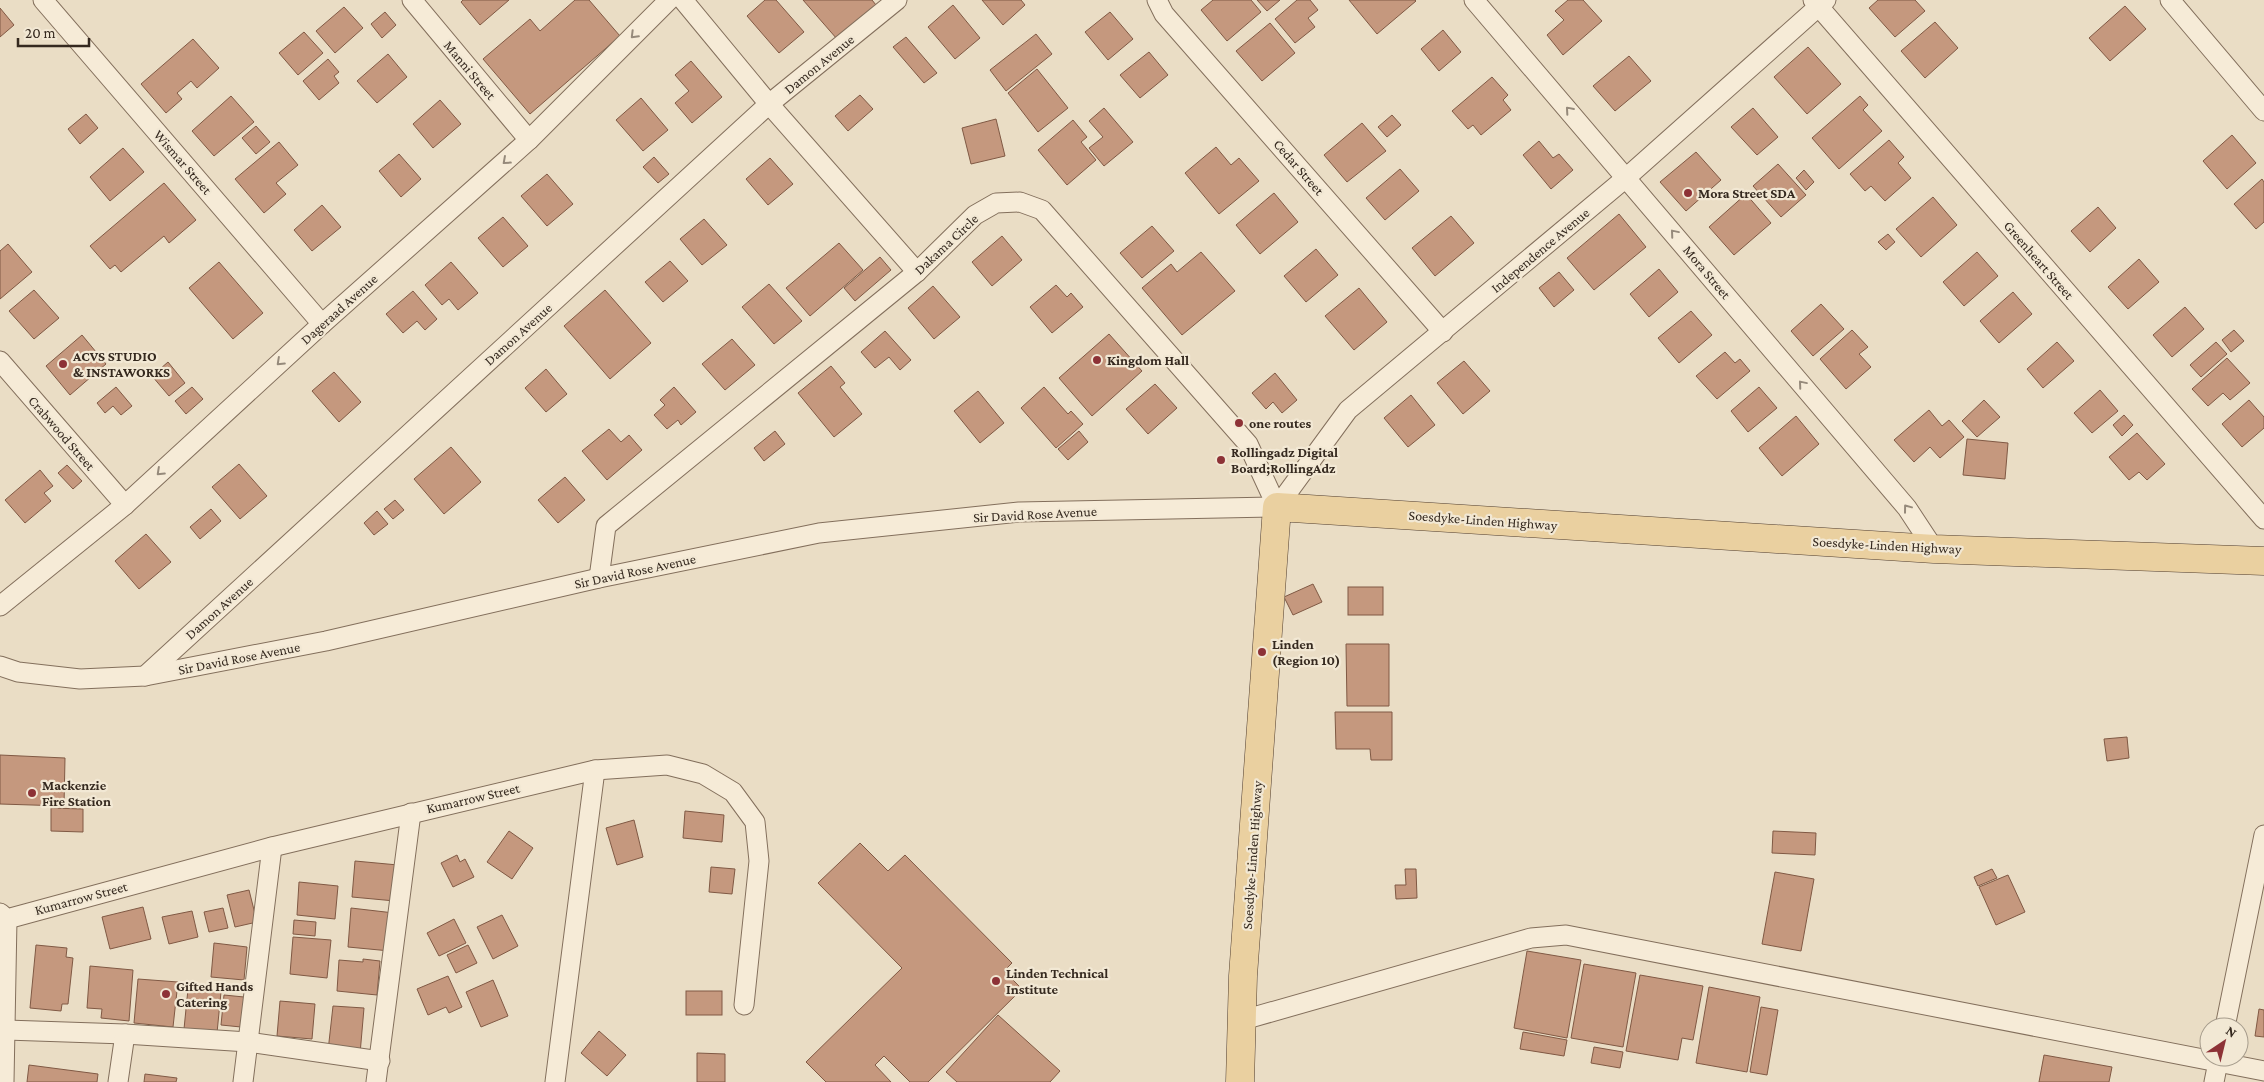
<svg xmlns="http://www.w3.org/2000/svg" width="2264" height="1082" font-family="'Crimson Pro',serif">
<rect width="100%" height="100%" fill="#eaddc5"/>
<!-- building -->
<g fill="#c5987e" stroke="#805944">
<polygon points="463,0 509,0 480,25 461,2"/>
<polygon points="575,0 589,0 620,36 530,114 483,59 530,19 540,31"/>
<polygon points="765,0 776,0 804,32 779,53 747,16"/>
<polygon points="803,0 872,0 876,5 837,39"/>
<polygon points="982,0 1021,0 1025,5 1003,25"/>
<polygon points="1213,0 1251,0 1261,12 1227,41 1201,10"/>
<polygon points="1257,0 1280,0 1267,11"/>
<polygon points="1297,0 1310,0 1318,10 1308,18 1315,27 1295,43 1275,19"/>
<polygon points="1349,0 1415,0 1416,1 1377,34"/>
<polygon points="1568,0 1583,0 1602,21 1563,55 1547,35 1564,20 1555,11"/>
<polygon points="1878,0 1915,0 1925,11 1895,37 1869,8"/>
<polygon points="953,5 980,38 955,59 928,27"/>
<polygon points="2125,6 2146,29 2110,61 2089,38"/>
<polygon points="344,7 363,28 335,53 316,31"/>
<polygon points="0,8 14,25 0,37"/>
<polygon points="385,12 396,25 382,38 371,24"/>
<polygon points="1110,12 1133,39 1108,60 1085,32"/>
<polygon points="1935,22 1958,48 1925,78 1901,51"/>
<polygon points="1270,23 1295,53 1262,81 1236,51"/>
<polygon points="1443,30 1461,52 1439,71 1421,49"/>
<polygon points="304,32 323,53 298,75 279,53"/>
<polygon points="1036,34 1052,54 1006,91 990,70"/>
<polygon points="906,37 937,73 924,83 893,47"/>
<polygon points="193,39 219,68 197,88 191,81 177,93 182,99 166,113 141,84"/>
<polygon points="1808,47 1841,84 1807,114 1774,77"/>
<polygon points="1149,52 1168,75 1140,98 1120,75"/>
<polygon points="388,54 407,77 377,103 357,81"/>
<polygon points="1629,56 1651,81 1615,111 1593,86"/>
<polygon points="328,59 339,72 334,76 339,83 319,100 303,81"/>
<polygon points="691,61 722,97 692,123 675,103 689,91 675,75"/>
<polygon points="1037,69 1068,108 1038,132 1008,93"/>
<polygon points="1492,77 1508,95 1503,100 1511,110 1481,135 1473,125 1468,129 1452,111"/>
<polygon points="860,95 873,109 848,131 835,116"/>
<polygon points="231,96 254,122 214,156 192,131"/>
<polygon points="1860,96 1868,105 1863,110 1882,131 1839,169 1812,138"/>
<polygon points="641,98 668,130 643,151 616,120"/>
<polygon points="440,100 461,124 433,148 413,124"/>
<polygon points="1104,108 1133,142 1104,166 1089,148 1103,137 1089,121"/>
<polygon points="1753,108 1778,137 1757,155 1731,127"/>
<polygon points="86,114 98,128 80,144 68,129"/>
<polygon points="1392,115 1401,125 1387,137 1378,127"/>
<polygon points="996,119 1005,156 971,164 962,128"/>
<polygon points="1073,120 1087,137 1081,142 1096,160 1067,185 1038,150"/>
<polygon points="1362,123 1386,151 1347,182 1324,155"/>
<polygon points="256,126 270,142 256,154 242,138"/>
<polygon points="2232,135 2256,163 2227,189 2203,161"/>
<polygon points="1889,140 1904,157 1898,163 1911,178 1885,201 1871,186 1865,191 1850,174"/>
<polygon points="1539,141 1553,158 1559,154 1573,170 1551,189 1523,155"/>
<polygon points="279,142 298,165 276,183 286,194 264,213 235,179"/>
<polygon points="1216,147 1231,165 1239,158 1259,181 1219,214 1185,173"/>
<polygon points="123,148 144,172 110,201 90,177"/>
<polygon points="1696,152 1721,180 1686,211 1660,182"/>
<polygon points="399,154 421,179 401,197 379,171"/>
<polygon points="654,157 669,174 658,183 643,167"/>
<polygon points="770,158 793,184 768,205 746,179"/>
<polygon points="1778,164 1806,195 1781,217 1753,186"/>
<polygon points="1400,169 1419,191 1385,220 1366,198"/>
<polygon points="1804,170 1814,182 1806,190 1796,178"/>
<polygon points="547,174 573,204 547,226 521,196"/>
<polygon points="2262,179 2264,182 2264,222 2256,229 2234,204"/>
<polygon points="164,183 196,220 169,243 164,236 121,272 115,265 110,269 90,246"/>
<polygon points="1274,193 1298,222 1260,254 1236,225"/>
<polygon points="1746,194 1771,223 1734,255 1709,227"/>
<polygon points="1933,197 1957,225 1921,257 1896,229"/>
<polygon points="322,205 341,227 312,251 294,230"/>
<polygon points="2098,207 2116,228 2090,252 2071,231"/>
<polygon points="1619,214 1646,247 1594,290 1567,258"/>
<polygon points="1451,216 1474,243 1435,276 1412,248"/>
<polygon points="503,217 528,246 503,267 478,238"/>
<polygon points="704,219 727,245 702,265 680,239"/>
<polygon points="1152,226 1174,251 1142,278 1120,253"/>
<polygon points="1888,234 1895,242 1886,250 1878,242"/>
<polygon points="1002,236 1022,260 992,286 972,262"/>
<polygon points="839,243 863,270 810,316 786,288"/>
<polygon points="8,244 32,272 0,299 0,251"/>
<polygon points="1316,249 1338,275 1306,302 1284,276"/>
<polygon points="1201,252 1235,291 1182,335 1142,288 1171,264 1177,272"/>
<polygon points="1977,252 1998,276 1964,306 1943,282"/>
<polygon points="880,257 891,270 855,301 844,288"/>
<polygon points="2139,259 2159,282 2128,309 2108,287"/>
<polygon points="670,261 688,281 663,302 645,282"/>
<polygon points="219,262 263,313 233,339 189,288"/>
<polygon points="451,262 478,293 458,310 449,299 442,305 425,285"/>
<polygon points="1659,269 1678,292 1649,317 1630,294"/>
<polygon points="1559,272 1574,290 1554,307 1539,288"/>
<polygon points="769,284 802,321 774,344 742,307"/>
<polygon points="1056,285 1067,297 1071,293 1083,307 1052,333 1030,307"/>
<polygon points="933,286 960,317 934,339 908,308"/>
<polygon points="1359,288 1387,322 1354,350 1325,316"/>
<polygon points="34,290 59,318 34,339 9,311"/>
<polygon points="605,290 651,343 610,379 564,326"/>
<polygon points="413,291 437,319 425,330 417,321 403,333 386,314"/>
<polygon points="2013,292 2032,314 1999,343 1980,321"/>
<polygon points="1821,304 1844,329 1813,356 1791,331"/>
<polygon points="2185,307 2204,329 2172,357 2153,335"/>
<polygon points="1691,311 1712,335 1679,363 1658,338"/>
<polygon points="1852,330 1868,347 1859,354 1871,367 1846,389 1820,359"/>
<polygon points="2234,330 2244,341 2231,352 2222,340"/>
<polygon points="885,331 911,360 900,370 889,357 875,368 861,352"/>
<polygon points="1109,334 1142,371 1092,416 1059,378"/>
<polygon points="82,335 106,364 70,395 46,366"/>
<polygon points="732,339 755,365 725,390 702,364"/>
<polygon points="2057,342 2074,361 2043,388 2027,369"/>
<polygon points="2216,342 2227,354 2201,377 2190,365"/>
<polygon points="1725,352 1735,363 1740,359 1750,371 1717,399 1696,376"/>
<polygon points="2227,358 2250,383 2230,400 2223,393 2208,406 2192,389"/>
<polygon points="1464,361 1490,391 1463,414 1437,383"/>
<polygon points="168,362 185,383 169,396 152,376"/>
<polygon points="831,366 845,383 840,387 862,414 834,437 798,393"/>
<polygon points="546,369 567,394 546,412 525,388"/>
<polygon points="334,372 361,402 339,422 312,391"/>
<polygon points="1275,373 1297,400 1282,413 1273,402 1266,409 1252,393"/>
<polygon points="1155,384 1177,408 1148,434 1126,409"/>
<polygon points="116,387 132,406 121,415 113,406 105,413 97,403"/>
<polygon points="192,387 203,399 186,414 175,401"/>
<polygon points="674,387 696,412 681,425 678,420 667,429 654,415 665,405 660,400"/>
<polygon points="1044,387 1068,414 1071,411 1083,424 1056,448 1021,408"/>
<polygon points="1759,387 1777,408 1748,432 1731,411"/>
<polygon points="2100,390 2118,411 2092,433 2074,413"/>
<polygon points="978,391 1004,423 980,443 954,411"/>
<polygon points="1411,395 1435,425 1408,447 1384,418"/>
<polygon points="1984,400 2000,417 1977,437 1962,421"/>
<polygon points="2249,400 2264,417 2264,428 2242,447 2222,424"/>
<polygon points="1929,410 1942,426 1949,420 1964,437 1940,458 1930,447 1914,462 1894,440"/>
<polygon points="2124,415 2133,425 2122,436 2113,425"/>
<polygon points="1796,416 1819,444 1782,476 1759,448"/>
<polygon points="609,429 621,442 629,435 642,450 607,480 582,451"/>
<polygon points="775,431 785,444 764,461 754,448"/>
<polygon points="1079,431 1088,442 1068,460 1058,449"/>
<polygon points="2137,433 2165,464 2147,480 2139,472 2129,480 2109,457"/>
<polygon points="1967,439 2008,443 2005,479 1963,475"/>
<polygon points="451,447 481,482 444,514 414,479"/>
<polygon points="239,464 267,496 240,519 212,487"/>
<polygon points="67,465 82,481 73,489 58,473"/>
<polygon points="40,470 53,486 44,493 51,501 25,523 5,500"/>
<polygon points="565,477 585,500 558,523 538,500"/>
<polygon points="395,500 404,510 393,519 384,509"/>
<polygon points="211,509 221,521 200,539 190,527"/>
<polygon points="377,511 388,524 374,535 364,523"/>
<polygon points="146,534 171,562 139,589 115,561"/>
<polygon points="1313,584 1322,602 1293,615 1284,597"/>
<rect x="1348" y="587" width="35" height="28"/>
<polygon points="1346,644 1389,644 1389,706 1347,706"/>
<polygon points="1335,712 1392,712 1392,760 1371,760 1370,749 1336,749"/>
<polygon points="2127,737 2129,758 2107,761 2104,739"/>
<polygon points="0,755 65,758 64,806 0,804"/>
<polygon points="51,808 83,809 83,832 51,831"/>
<polygon points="685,811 724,815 722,842 683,838"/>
<polygon points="634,820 643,857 617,865 606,828"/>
<polygon points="509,831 533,848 512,879 487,862"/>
<polygon points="1773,831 1816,833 1815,855 1772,853"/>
<polygon points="860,843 888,871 905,855 1012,963 1004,971 1022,989 928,1082 910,1082 884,1056 875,1065 891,1082 826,1082 806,1062 902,968 818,883"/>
<polygon points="457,855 460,862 465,859 474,877 453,887 441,863"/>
<polygon points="355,861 398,865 395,901 352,897"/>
<polygon points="711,867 735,869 732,894 709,892"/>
<polygon points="1405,869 1416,869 1417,898 1396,899 1395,885 1406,885"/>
<polygon points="1992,869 1997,878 1978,886 1974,877"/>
<polygon points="1775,872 1814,879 1801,951 1762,944"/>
<polygon points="2008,875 2025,912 1996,925 1979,887"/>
<polygon points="299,882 338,886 335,919 297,915"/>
<polygon points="249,890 257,922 235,927 227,895"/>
<polygon points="143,907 151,939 110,949 102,917"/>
<polygon points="223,908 228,928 209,932 204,912"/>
<polygon points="351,908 394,913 390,951 348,947"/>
<polygon points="192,911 198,937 169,944 162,917"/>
<polygon points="502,915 518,946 493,959 477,927"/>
<polygon points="454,919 466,943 439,956 427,933"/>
<polygon points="294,920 316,922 315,936 293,934"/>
<polygon points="293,937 331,940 327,978 290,974"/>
<polygon points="214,943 247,947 244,980 211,977"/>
<polygon points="36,945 67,948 66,957 73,958 68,1004 62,1004 61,1011 30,1008"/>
<polygon points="468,945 477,963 456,973 447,955"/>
<polygon points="1527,951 1581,960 1567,1038 1514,1028"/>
<polygon points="363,959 380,961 377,995 337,991 339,960 363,962"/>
<polygon points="1584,964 1636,973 1623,1047 1571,1038"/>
<polygon points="90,966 133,970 129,1021 101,1018 102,1009 87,1008"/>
<polygon points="1640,975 1703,986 1693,1040 1682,1038 1678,1060 1626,1051"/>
<polygon points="448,976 462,1007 449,1013 446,1007 428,1015 417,989"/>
<polygon points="138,979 178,982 173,1027 134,1023"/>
<polygon points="493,980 508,1016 481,1027 466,992"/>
<polygon points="1709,987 1760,997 1747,1072 1696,1063"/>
<polygon points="188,989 221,992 217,1033 184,1029"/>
<rect x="686" y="991" width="36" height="24"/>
<polygon points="224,995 244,997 241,1027 221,1025"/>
<polygon points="280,1001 315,1004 312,1039 277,1036"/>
<polygon points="333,1006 364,1008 360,1054 328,1051"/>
<polygon points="1761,1007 1778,1010 1767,1075 1750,1072"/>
<polygon points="2259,1009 2264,1010 2264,1037 2255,1036"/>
<polygon points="998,1015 1060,1071 1050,1082 957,1082 946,1072"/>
<polygon points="599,1031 626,1055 607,1076 581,1053"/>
<polygon points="1523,1032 1567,1040 1564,1056 1520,1049"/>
<polygon points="1594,1047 1623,1052 1620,1068 1591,1063"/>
<polygon points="697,1053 725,1054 725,1082 697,1082"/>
<polygon points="2044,1055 2112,1067 2109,1082 2039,1082"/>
<polygon points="29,1065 98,1074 97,1082 27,1082"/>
<polygon points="145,1074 177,1078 176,1082 144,1082"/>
</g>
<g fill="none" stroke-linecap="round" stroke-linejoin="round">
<defs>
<g id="street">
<polyline points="43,0 322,324"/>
<polyline points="412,0 529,140"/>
<polyline points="683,0 769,104 917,272"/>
<polyline points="1157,0 1164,14 1443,332"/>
<polyline points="1474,0 1907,508 1934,549"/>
<polyline points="1813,0 2264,519"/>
<polyline points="2170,0 2264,111"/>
<polyline points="0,361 125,505"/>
<polyline points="1277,507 1348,410 1627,177 1826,0"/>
<polyline points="599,578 606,526 917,272 975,215 996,203 1020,202 1042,210 1248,444 1277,507"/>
<polyline points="0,606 125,505 322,324 529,140 669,0"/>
<polyline points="0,666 18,672 80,679 145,676 326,641 599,578 819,533 1019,512 1277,507"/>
<polyline points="145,676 769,104 897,0"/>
<polyline points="0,913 7,919 272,847 595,770 667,765 703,774 733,792 755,822 759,861 744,1005"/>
<polyline points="1243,1020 1531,938 1566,935 2264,1071"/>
<polyline points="2225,1027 2264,835"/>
<polyline points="6,1030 125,1034 248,1042 380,1061"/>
<polyline points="4,1082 7,919"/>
<polyline points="118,1082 125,1034"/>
<polyline points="243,1082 272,847"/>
<polyline points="376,1082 411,813"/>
<polyline points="555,1082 595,770"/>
<polyline points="2214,1082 2219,1057"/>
</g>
<polyline id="primary" points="1240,1082 1243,976 1277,507 1934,549 2264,561"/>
</defs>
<!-- street casing -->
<use href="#street" stroke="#836f5c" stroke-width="21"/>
<!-- primary casing -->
<use href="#primary" stroke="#513e30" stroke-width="29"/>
<!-- street -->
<use href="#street" stroke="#f6ebd7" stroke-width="19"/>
<!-- primary -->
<use href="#primary" stroke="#ead0a0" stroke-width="28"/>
</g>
<!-- one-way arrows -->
<defs><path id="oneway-chevron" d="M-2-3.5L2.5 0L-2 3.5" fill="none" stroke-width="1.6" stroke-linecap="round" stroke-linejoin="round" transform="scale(1.25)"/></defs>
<g stroke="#968a7b">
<use href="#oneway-chevron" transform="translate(634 35) rotate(135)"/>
<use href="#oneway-chevron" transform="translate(1569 110) rotate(-131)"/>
<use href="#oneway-chevron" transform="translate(506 161) rotate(138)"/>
<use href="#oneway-chevron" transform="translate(1674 233) rotate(-130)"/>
<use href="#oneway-chevron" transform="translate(280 362) rotate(137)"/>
<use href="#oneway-chevron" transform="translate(1802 384) rotate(-130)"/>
<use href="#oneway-chevron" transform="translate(160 472) rotate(137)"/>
<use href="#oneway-chevron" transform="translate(1907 508) rotate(-127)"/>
</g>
<!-- markers -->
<g fill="#8d3236" stroke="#f2e8d4" stroke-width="2">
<circle cx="1688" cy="193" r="5"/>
<circle cx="1097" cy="360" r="5"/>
<circle cx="63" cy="364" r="5"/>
<circle cx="1239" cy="423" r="5"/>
<circle cx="1221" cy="460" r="5"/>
<circle cx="1262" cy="652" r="5"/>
<circle cx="32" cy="793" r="5"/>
<circle cx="996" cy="981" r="5"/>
<circle cx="166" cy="994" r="5"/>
</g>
<g text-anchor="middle" stroke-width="4.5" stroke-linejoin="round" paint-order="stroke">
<!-- street labels -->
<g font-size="14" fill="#35291f" stroke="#f2e8d4">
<text transform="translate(819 64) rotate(-39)" y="5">Damon Avenue</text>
<text transform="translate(470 70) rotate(50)" y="5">Manni Street</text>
<text transform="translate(183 162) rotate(49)" y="5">Wismar Street</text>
<text transform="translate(1299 167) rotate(49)" y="5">Cedar Street</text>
<text transform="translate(946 244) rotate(-43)" y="5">Dakama Circle</text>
<text transform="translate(1540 250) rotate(-40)" y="5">Independence Avenue</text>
<text transform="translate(2039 260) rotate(49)" y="5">Greenheart Street</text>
<text transform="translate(1707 272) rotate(50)" y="5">Mora Street</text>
<text transform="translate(339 309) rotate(-42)" y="5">Dageraad Avenue</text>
<text transform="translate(518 334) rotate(-42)" y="5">Damon Avenue</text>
<text transform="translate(62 433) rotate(49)" y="5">Crabwood Street</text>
<text transform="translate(1035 514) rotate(-3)" y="5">Sir David Rose Avenue</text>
<text transform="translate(1483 520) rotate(4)" y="5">Soesdyke-Linden Highway</text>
<text transform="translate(1887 545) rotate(3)" y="5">Soesdyke-Linden Highway</text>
<text transform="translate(635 571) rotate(-12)" y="5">Sir David Rose Avenue</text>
<text transform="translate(219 608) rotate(-42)" y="5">Damon Avenue</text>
<text transform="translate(239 658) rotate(-11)" y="5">Sir David Rose Avenue</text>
<text transform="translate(473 798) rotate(-13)" y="5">Kumarrow Street</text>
<text transform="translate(1252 855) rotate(-86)" y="5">Soesdyke-Linden Highway</text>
<text transform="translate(81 898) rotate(-15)" y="5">Kumarrow Street</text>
</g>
<!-- poi labels -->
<g font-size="14" font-weight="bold" fill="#35291f" stroke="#f2e8d4" text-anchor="start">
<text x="1698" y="198">Mora Street SDA</text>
<text x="73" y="361">ACVS STUDIO<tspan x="73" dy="16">&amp; INSTAWORKS</tspan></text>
<text x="1107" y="365">Kingdom Hall</text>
<text x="1249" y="428">one routes</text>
<text x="1231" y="457">Rollingadz Digital<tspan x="1231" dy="16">Board;RollingAdz</tspan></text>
<text x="1272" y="649">Linden<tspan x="1272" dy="16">(Region 10)</tspan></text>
<text x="42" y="790">Mackenzie<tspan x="42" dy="16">Fire Station</tspan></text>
<text x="1006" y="978">Linden Technical<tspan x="1006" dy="16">Institute</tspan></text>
<text x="176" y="991">Gifted Hands<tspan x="176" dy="16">Catering</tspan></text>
</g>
</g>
<!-- north arrow -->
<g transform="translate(2224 1042) rotate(35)"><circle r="24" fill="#f2e8d4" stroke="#a69c8c"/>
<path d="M0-4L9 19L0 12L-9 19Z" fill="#8d3236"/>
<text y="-8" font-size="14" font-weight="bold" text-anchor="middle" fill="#35291f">N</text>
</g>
<!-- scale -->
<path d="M18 38v8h71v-8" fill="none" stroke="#35291f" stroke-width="2.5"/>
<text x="25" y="38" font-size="15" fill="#35291f" stroke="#f2e8d4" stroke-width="4" paint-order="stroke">20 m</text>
</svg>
